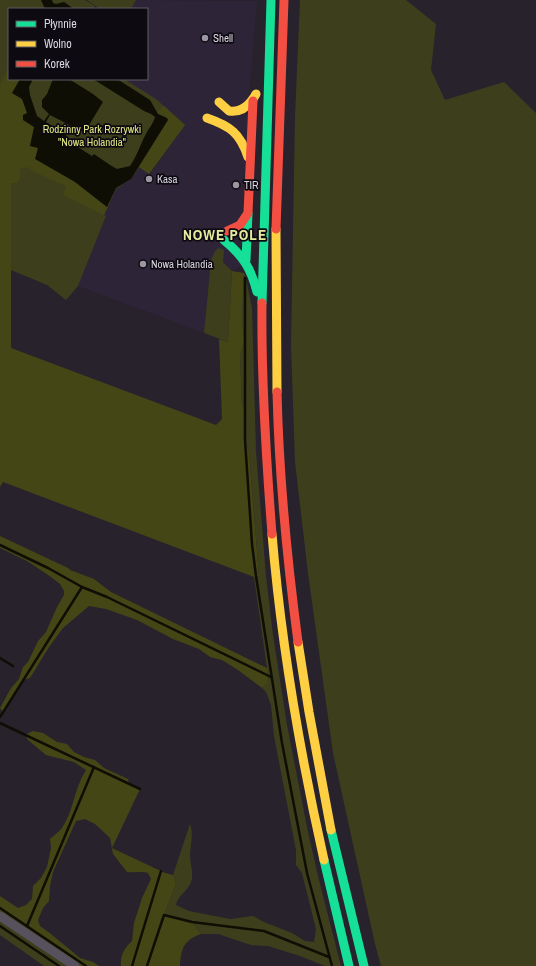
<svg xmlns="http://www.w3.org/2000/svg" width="536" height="966" font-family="'Archivo Narrow',sans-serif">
<rect width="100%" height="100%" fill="#27222c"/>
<!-- built -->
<polygon fill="#2d2438" points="134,0 257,1 250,84 244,180 243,266 232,271 223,262 211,260 204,333 78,286 106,217 104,215 116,188 131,179 139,167 150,174 185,125 122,79 147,79 147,9 129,9"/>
<!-- green -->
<g fill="#3d3f1c">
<polygon points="0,0 85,0 95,6 93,9 9,9 9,79 124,79 156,99 185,125 149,174 139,167 131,179 116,189 104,215 106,216 78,286 66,300 47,285 11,270 11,183 0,102"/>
<polygon points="87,0 136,0 131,9 100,9"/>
<polygon points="300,0 406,0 436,24 431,70 445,100 504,82 536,113 536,966 381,966 375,944 333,753 308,573 295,462 291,345 295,117"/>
<polygon points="218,248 224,250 223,262 232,271 228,342 204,333 211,260 214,253"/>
<path d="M244,273l1,1 7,34 4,143 10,125 7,59 14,90 21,107 11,48 22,86h-16l-25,-10 -32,-10 -17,-1 -33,-11h-17l-9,-12 -28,-7 12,-31 -3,-9 17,-51c4,10 0,22 0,32 0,7 3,15 2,22 -2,13 -13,15 -16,27l13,6 41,8 23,-3 11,6 28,11 13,8 9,1 2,-13 -14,-56 -6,-8v-15l-22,-114 -3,-31 -5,-13 -4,-4 5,-4v-16l-13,-91 5,-1 -10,-124 -4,-12v-26l-3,-11 -2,-46 4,-15 -2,-24z"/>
<polygon points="0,916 75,966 44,966 0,935"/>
</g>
<!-- forest -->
<g fill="#444616">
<polygon points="9,68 9,79 20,79 12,93 22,99 35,127 30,145 38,148 75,182 107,206 116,188 131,179 145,157 146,157 167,118 157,112 164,106 185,125 149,174 139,167 131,179 116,188 104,215 63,195 66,186 34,172 28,167 20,169 20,179 17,183 11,183 11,348 216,425 222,419 219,339 228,342 232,271 244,273 242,318 244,342 240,357 242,403 245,413 245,440 249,452 259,576 254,577 3,482 0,487 0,84"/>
<polygon points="0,536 68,568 70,570 94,579 111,592 267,668 267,684 262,688 238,670 222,660 210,657 199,649 173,639 137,620 106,609 89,606 63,628 49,647 30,678 23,680 3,712 0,708 11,688 19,679 23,667 28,662 38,641 46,632 57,607 64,595 64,591 60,584 51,577 27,561 0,548"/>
<path d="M33,731l10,2 14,9 10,2 7,8 10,5 11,3 9,8 24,11 1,5 11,5 -28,59 53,25 8,2 3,9 -12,31 28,7 9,12c-17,6 -20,14 -21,32h-59c-1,-10 3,-18 11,-25l2,-18 8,-25 9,-19 -3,-6c-7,-2 -13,0 -21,-1l-14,-18 -3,-16 -15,-14 -10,-5 -9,2 -23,51 -3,14 -1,15 -6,7 -5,12 2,6 11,8 29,24 13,4 6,4h-24l-75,-50v-20l18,12 8,-3 6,-6 1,-13 8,-8 6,-11 4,-19 -1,-9c4,-4 9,-7 12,-11 12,-18 12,-40 24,-58l-12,-8 -28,-7 -18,-15 -3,-5z"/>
</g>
<!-- water -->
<g fill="#0e0e04">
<polygon points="41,0 52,0 53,3 56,4 64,2 74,9 45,9"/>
<path d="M20,79h13l-4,8 1,8 7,21 7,5 5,-7 -7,-7v-7l5,-6 6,-15h16l24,15 10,8 -17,28 -5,1 -31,-16 -4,7 21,14 -2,3 27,17 2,-2 16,11 7,4 13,-3c7,-10 10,-21 16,-32 3,-6 7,-10 9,-17l-4,-3 -7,-3 -51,-32h24l33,21 8,14 9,4 1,2 -37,59 -15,9 -9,19 -32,-25 -40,-23 3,-11 -8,-2 4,-19 -11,-7v-5l4,-2 -5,-14 -10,-6z"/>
</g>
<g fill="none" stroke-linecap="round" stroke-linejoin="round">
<!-- stream -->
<g stroke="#0e0e04" stroke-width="2.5">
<polyline points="245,278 245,440 252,544 256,576 282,743 307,873 332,966"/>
<polyline points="0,545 48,568 82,587 107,597 271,677"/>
<polyline points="0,658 13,666"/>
<polyline points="0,717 82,587"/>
<polyline points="0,723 140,789"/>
<polyline points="0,908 86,966"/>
<polyline points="0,926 59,966"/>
<polyline points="27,926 94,767"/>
<polyline points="132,966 161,871"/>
<polyline points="147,966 164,915 192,922 264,931 329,957"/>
</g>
<!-- street -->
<polyline stroke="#57515e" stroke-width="9" points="0,916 75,966"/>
<!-- fast -->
<g stroke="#16e098" stroke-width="9">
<path d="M224,240c19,16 27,28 33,52"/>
<polyline points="246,260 248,213"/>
<polyline points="262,303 271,0"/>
<polyline points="331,830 364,966"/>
<polyline points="324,860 349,966"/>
</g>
<!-- slow -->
<g stroke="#ffcf43" stroke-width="9">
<path d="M219,102l10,9c13,2 21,-6 27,-17"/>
<path d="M207,118c23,8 33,15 41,39"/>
<polyline points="276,229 277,392"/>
<path d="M272,534c9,109 28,219 52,326"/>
<polyline points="298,642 309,712 331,830"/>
</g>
<!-- jam -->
<g stroke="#f24e42" stroke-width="9">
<polyline points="276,229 284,0"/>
<polyline points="227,231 240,225 248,213 253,101"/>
<path d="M262,303c-1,78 4,154 10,231"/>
<path d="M277,392c2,84 10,167 21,250"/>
</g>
</g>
<!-- markers -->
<g fill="#9b96a2" stroke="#0d0a11" stroke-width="1.5">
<circle cx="205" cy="38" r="4"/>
<circle cx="149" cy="179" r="4"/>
<circle cx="236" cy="185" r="4"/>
<circle cx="143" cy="264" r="4"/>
</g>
<g text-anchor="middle" stroke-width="3.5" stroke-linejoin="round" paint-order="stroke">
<!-- poi labels -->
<g font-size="11" fill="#dad5e1" stroke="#0d0a11" text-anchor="start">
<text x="213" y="42">Shell</text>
<text x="157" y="183">Kasa</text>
<text x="244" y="189">TIR</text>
<text x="151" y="268">Nowa Holandia</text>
</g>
<!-- park labels -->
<g font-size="11" fill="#e1e781" stroke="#0d0a11">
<text x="92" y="133">Rodzinny Park Rozrywki<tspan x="92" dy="13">"Nowa Holandia"</tspan></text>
</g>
<!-- district labels -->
<g font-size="15" font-weight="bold" letter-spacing="1" fill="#e5ec9d" stroke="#0d0a11">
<text x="225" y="240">NOWE POLE</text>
</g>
</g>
<!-- legend -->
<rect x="8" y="8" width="140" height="72" fill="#0d0a11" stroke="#5f5b64"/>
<rect x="16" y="21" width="20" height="6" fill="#16e098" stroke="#5f5b64"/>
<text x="44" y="28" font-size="12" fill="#dad5e1">Płynnie</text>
<rect x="16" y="41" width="20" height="6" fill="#ffcf43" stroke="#5f5b64"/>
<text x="44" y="48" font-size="12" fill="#dad5e1">Wolno</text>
<rect x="16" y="61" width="20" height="6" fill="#f24e42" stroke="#5f5b64"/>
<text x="44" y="68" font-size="12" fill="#dad5e1">Korek</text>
</svg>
